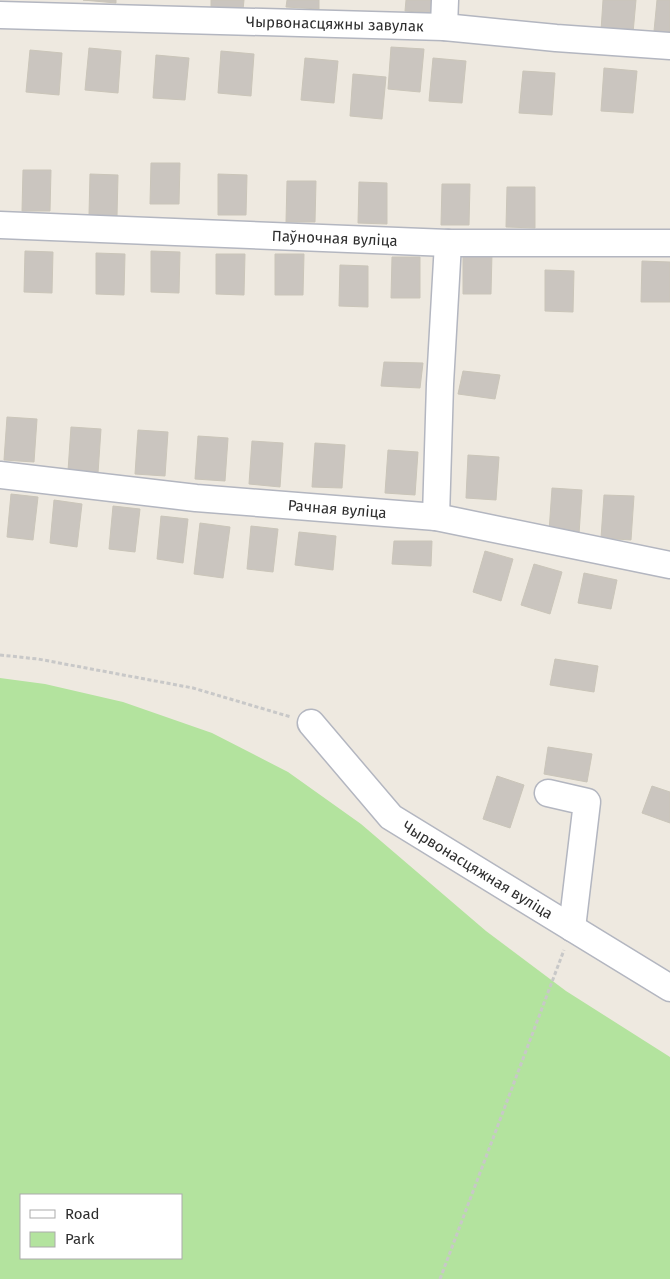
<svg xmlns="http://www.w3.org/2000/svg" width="670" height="1279" font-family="'Fira Sans',sans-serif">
<rect width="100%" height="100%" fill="#eee9e0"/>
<!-- green -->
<path fill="#b3e39e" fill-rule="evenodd" d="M0,678l45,6 78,18 89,31 76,39 73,52 125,107 80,60 104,66v222h-670zM21,1195h160v63h-160z"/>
<!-- building -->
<g fill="#cac5bf" stroke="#cac5b9">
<polygon points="83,0 116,0 116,3"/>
<polygon points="211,0 244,0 243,10 211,8"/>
<polygon points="287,0 319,0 319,9 286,7"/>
<polygon points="406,0 433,0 432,13 405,11"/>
<polygon points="603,0 636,0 633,33 601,31"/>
<polygon points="657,0 670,0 670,32 654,31"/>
<polygon points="391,47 424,49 420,92 388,89"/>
<polygon points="89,48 121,51 118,93 85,90"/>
<polygon points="30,50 62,53 59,95 26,92"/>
<polygon points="221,51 254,54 251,96 218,93"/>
<polygon points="156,55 189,58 185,100 153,98"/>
<polygon points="305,58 338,61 334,103 301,100"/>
<polygon points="433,58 466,61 462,103 429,101"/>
<polygon points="604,68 637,71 633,113 601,111"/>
<polygon points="523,71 555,73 552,115 519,113"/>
<polygon points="353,74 386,77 382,119 350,116"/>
<polygon points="151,163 180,163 179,204 150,204"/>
<polygon points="23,170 51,170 50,211 22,211"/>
<polygon points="90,174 118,175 117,216 89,215"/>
<polygon points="218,174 247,175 246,215 218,215"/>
<polygon points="287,181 316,181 315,222 286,222"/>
<polygon points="359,182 387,183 387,224 358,223"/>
<polygon points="442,184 470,184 469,225 441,225"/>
<polygon points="507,187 535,187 535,228 506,227"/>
<polygon points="25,251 53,252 52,293 24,292"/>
<polygon points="151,251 180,252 179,293 151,292"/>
<polygon points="96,253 125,254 124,295 96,294"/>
<polygon points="463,253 492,253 491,294 463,294"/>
<polygon points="216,254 245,254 244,295 216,294"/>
<polygon points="275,254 304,254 303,295 275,295"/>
<polygon points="392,257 420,257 420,298 391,298"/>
<polygon points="642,261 670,262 670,302 641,302"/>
<polygon points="340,265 368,266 368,307 339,306"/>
<polygon points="545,270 574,271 573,312 545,311"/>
<polygon points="384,362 423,363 420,388 381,386"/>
<polygon points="463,371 500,375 495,399 458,394"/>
<polygon points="7,417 37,419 34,462 4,460"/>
<polygon points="71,427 101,429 98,473 68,471"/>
<polygon points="138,430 168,432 165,476 135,474"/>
<polygon points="198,436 228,438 225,481 195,479"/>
<polygon points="252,441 283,443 280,487 249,484"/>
<polygon points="315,443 345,445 342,488 312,487"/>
<polygon points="388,450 418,452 415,495 385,493"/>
<polygon points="468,455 499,457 496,500 466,498"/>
<polygon points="552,488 582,490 579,534 549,532"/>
<polygon points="11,494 38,497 33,540 7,537"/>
<polygon points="604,495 634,496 631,540 601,538"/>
<polygon points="54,500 82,504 77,547 50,543"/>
<polygon points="113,506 140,509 135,552 109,549"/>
<polygon points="161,516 188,519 183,563 157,559"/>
<polygon points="200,523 230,527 223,578 194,574"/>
<polygon points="251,526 278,529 273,572 247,569"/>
<polygon points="299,532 336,536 333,570 295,565"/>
<polygon points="394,541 432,541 431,566 392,564"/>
<polygon points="485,551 513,559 501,601 473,592"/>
<polygon points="534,564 562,572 550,614 521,605"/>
<polygon points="584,573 617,580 611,609 578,603"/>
<polygon points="555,659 598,666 594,692 550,685"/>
<polygon points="548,747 592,754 587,782 544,774"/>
<polygon points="497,776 524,785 510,828 483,819"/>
<polygon points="652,786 670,792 670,823 642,813"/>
</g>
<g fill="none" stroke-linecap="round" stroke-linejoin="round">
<defs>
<g id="minor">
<path id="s1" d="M0,15l444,12 112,11 114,8"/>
<polyline points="444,27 445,0"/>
<path id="s2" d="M0,225l448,18h222"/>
<path id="s3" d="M0,475l196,23 240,19 234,48"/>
<polyline points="436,517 440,384 448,243"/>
<path id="s4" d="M311,723l80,94 279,171"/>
<polyline points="548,793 587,802 572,928"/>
</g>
</defs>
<!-- minor casing -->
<use href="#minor" stroke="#b3b6c0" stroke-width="29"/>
<!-- path -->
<g stroke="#c8c8c8" stroke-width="3" stroke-dasharray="4 2.5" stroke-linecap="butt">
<polyline points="0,655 38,659 193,688 291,717"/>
<polyline points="440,1279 564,950"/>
</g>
<!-- minor -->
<use href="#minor" stroke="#fff" stroke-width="26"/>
</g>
<g text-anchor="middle" stroke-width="4" stroke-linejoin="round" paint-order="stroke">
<!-- street labels -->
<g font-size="15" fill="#2d2d2d" stroke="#fff">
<text dy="5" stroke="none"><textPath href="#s1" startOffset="335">Чырвонасцяжны завулак</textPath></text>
<text dy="5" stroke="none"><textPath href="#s2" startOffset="335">Паўночная вуліца</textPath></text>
<text dy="5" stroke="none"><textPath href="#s3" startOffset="339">Рачная вуліца</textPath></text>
<text dy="5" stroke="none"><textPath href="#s4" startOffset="225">Чырвонасцяжная вуліца</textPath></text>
</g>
</g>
<!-- legend -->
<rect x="20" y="1194" width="162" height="65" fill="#ffffff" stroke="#ababab"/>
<rect x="30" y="1210" width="25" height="8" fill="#ffffff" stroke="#ababab"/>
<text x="65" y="1219" font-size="15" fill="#2d2d2d">Road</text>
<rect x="30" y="1232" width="25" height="15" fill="#b3e39e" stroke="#ababab"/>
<text x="65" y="1244" font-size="15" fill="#2d2d2d">Park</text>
</svg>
